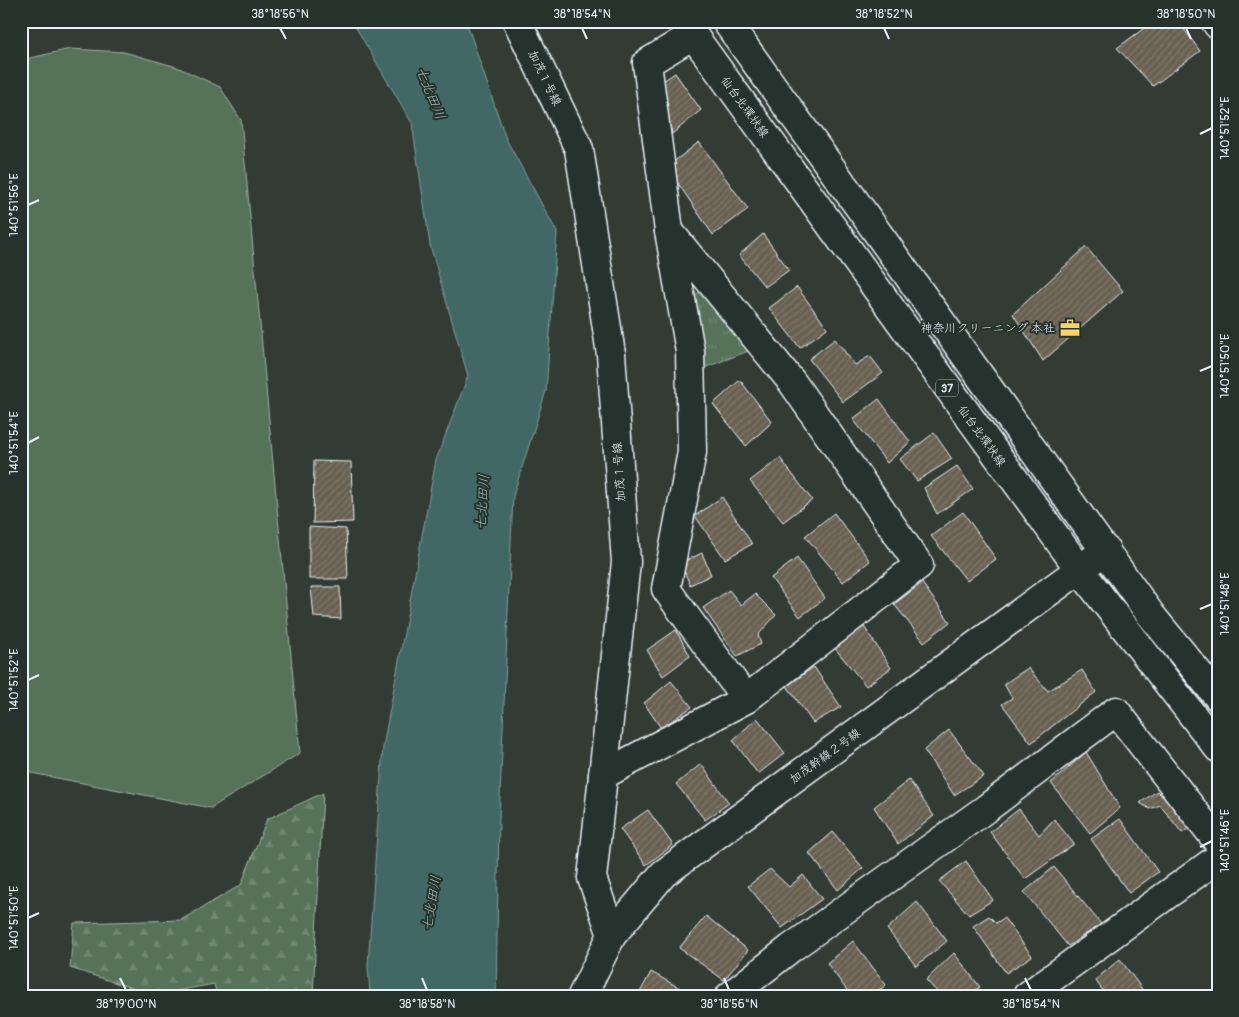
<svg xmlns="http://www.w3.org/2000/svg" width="1239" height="1017" font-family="Pangolin,'Klee One',sans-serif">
<defs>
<pattern id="forest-firs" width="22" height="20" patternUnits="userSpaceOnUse" patternTransform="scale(1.25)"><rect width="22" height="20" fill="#577259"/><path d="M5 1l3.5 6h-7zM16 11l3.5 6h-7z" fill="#6f8772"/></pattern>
<pattern id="park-tufts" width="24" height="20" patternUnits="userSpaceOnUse" patternTransform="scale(1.25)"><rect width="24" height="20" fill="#577259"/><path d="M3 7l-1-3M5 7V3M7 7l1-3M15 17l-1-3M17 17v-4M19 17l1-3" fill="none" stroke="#6f8772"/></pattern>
<pattern id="building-hatch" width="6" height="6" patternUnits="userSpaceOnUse" patternTransform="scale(1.25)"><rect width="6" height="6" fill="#686051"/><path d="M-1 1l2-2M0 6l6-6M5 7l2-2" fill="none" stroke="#7e776b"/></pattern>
</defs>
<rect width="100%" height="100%" fill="#333c34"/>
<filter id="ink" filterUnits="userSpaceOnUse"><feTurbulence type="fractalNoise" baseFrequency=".02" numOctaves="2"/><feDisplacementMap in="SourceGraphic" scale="10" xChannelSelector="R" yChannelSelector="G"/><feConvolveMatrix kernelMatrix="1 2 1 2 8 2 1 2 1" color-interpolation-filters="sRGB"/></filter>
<g filter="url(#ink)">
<!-- grass -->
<polygon fill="#577259" stroke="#a0b2a8" points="70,49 124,52 177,67 220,87 241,120 300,753 211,808 21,771 21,60"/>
<!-- forest -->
<polygon fill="url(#forest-firs)" stroke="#a0b2a8" points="323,793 313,996 217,996 214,984 154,995 70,968 74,923 181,920 241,885 267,819"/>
<!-- park -->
<polygon fill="url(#park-tufts)" stroke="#a0b2a8" points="707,290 751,350 701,369 690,296"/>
<!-- water -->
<polygon fill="#426765" stroke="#849ea0" points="352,21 466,21 506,139 557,232 546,391 513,496 499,819 496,996 370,996 368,965 383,747 436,460 468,376 430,245 412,123"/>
<!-- building -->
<g fill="url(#building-hatch)" stroke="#e8f1f8">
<polygon points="1154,21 1178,21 1200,51 1153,86 1117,48"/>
<polygon points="675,73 701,110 672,134 660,83"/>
<polygon points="699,142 748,209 713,235 667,167"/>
<polygon points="763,234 789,270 765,287 739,255"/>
<polygon points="1086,247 1123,291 1043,361 1013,314"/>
<polygon points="797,287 827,328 800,348 769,308"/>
<polygon points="835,339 855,365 870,356 883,373 843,402 809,359"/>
<polygon points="740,380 772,422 746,446 713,404"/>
<polygon points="879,399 910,442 887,463 853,419"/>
<polygon points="934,433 952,459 917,481 900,459"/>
<polygon points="780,458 812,500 783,522 750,481"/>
<polygon points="314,461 351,462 353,522 313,523"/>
<polygon points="957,466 973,489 937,514 924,488"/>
<polygon points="722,497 752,544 725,559 695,516"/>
<polygon points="963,512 996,559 967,581 931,536"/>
<polygon points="834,513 870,561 843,582 805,536"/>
<polygon points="309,527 346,529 348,579 309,579"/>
<polygon points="702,553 711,575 690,585 681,563"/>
<polygon points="797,558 825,598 800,617 771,578"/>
<polygon points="922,583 950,622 924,642 894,604"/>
<polygon points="311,587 340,587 341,619 314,617"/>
<polygon points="729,590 741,605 755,594 776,615 758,635 761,644 737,656 703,608"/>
<polygon points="863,625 891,668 866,686 833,646"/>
<polygon points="676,630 690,656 663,676 647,650"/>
<polygon points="814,667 841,707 813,723 787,686"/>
<polygon points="1028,668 1048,691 1082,670 1096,692 1031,743 1002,704 1012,698 1004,684"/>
<polygon points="671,681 692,707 661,728 644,703"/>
<polygon points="757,718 785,753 758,774 733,740"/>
<polygon points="949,730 984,776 954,795 924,750"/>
<polygon points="1086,752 1120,808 1090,833 1051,783"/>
<polygon points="701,764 729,803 705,820 676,784"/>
<polygon points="909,780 934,816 898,844 874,807"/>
<polygon points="1157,791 1163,797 1173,791 1196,823 1182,833 1160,805 1150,809 1140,803"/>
<polygon points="1019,809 1039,835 1054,819 1074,844 1025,879 990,832"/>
<polygon points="648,810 673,845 646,865 620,829"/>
<polygon points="1120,819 1158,872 1129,893 1091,839"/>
<polygon points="833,832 863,868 838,890 809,853"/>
<polygon points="966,861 993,900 969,915 939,881"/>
<polygon points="1054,867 1101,924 1068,946 1024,892"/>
<polygon points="770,869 789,887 803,875 822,899 782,928 748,886"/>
<polygon points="917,902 947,941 916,966 887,929"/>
<polygon points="706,916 748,950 724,980 679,948"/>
<polygon points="989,916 996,923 1004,918 1032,956 1006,973 973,926"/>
<polygon points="853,941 886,985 872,996 851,996 827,963"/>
<polygon points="954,953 980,987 967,996 941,996 926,980"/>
<polygon points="1120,959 1147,996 1107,996 1095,980"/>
<polygon points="651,972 694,996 638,996"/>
</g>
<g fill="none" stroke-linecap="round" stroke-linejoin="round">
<defs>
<g id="minor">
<polyline points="517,21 579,149 611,354 626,562 592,878 612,935"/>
<polyline points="1215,21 1218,25"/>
<polyline points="693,35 647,63 669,231 690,351 692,452 666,589 746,699"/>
<polyline points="603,775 746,699 919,565 792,382 669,231"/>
<polyline points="582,996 612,935 663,874 1106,550"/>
<polyline points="730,996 791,948 987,808 1116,711 1218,842"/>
<polyline points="1027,996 1218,858"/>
</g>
<g id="major">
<polyline points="683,21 1080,570 1218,748"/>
<polyline points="726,21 1151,615 1218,697"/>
</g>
</defs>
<!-- minor casing -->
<use href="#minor" stroke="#e8f1f8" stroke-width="31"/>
<!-- major casing -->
<use href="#major" stroke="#e8f1f8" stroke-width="31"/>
<!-- minor -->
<use href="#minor" stroke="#26332d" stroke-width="28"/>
<!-- major -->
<use href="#major" stroke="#26332d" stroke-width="28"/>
</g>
</g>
<!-- ticks -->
<path fill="none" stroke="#e8f1f8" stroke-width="2" d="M280,28l6,11M582,28l5,11M884,28l5,11M1186,28l5,11M1200,134l12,-6M28,205l11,-5M1200,371l12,-5M28,443l11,-6M1200,609l12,-5M28,680l11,-5M1200,847l12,-6M28,918l11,-5M120,978l6,12M422,978l5,12M724,978l5,12M1025,978l6,12"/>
<!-- icons -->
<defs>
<symbol id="office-bare" viewBox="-9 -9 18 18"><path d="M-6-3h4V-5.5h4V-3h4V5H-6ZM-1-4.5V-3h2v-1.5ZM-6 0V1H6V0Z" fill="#ffd166" stroke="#26332d" stroke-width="2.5" paint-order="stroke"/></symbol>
</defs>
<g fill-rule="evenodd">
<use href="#office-bare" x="1056" y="314" width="28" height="28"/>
</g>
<g text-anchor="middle" stroke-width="4" stroke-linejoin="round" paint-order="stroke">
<!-- shield labels -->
<rect fill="#26332d" stroke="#aeb8bb" stroke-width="1" x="936" y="379.5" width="22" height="17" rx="4"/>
<g font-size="11" font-weight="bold" fill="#e8f1f8">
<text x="947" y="392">37</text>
</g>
<!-- street labels -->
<g font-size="12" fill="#e8f1f8" stroke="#26332d">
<text transform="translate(545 78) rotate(64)" y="4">加茂１号線</text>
<text transform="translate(745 107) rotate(54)" y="4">仙台北環状線</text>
<text transform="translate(982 436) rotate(54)" y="4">仙台北環状線</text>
<text transform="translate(619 472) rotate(-94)" y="4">加茂１号線</text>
<text transform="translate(825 756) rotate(-36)" y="4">加茂幹線２号線</text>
</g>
<!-- poi labels -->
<g font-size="12" fill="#e8f1f8" stroke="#26332d" text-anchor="end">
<text x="1055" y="332">神奈川クリーニング 本社</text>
</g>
<!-- water labels -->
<g font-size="14" font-style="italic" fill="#a6babd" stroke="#26332d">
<text transform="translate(431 93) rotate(68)" y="5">七北田川</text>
<text transform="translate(482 502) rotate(-86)" y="5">七北田川</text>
<text transform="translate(431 903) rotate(-80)" y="5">七北田川</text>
</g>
</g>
<!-- margin -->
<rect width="1239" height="1017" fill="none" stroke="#26332d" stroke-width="55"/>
<rect x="28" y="28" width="1184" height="962" fill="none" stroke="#e8f1f8" stroke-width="2"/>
<g font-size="12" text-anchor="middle" fill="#e8f1f8">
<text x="280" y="18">38°18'56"N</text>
<text x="582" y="18">38°18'54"N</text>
<text x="884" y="18">38°18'52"N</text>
<text x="1186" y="18">38°18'50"N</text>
<text transform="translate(1225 128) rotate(-90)" y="4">140°51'52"E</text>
<text transform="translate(14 205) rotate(-90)" y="4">140°51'56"E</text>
<text transform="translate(1225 366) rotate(-90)" y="4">140°51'50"E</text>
<text transform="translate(14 443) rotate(-90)" y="4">140°51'54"E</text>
<text transform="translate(1225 604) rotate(-90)" y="4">140°51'48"E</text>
<text transform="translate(14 680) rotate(-90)" y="4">140°51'52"E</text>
<text transform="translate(1225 841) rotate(-90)" y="4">140°51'46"E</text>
<text transform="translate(14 918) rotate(-90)" y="4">140°51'50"E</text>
<text x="126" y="1008">38°19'00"N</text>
<text x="427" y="1008">38°18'58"N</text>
<text x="729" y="1008">38°18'56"N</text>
<text x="1031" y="1008">38°18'54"N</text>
</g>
</svg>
